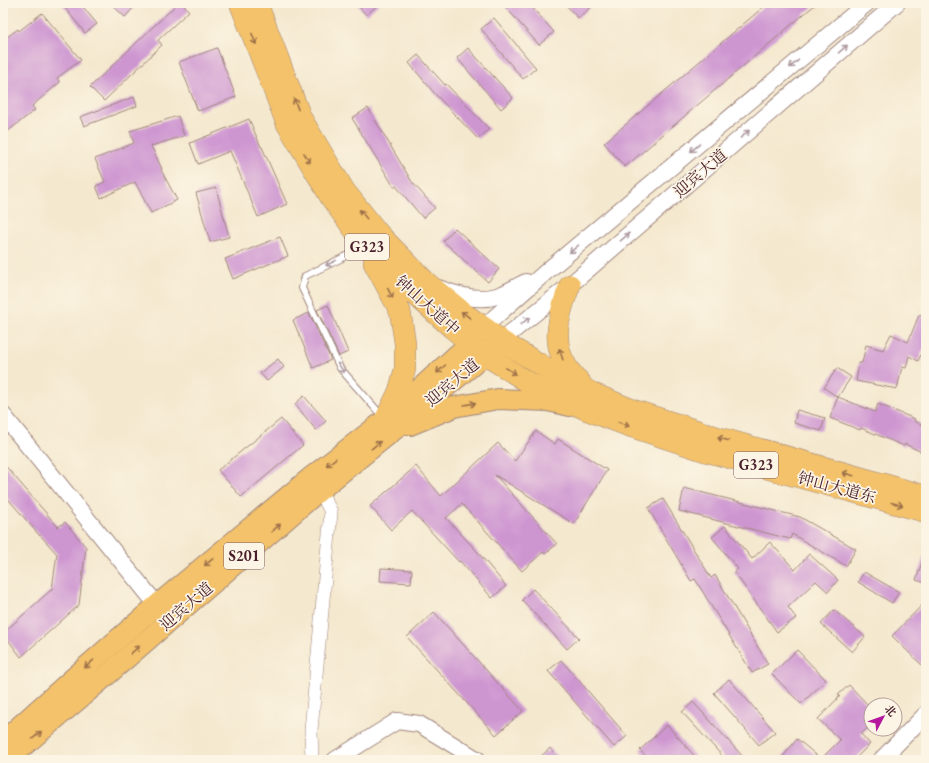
<svg xmlns="http://www.w3.org/2000/svg" width="929" height="763" font-family="'EB Garamond','Noto Serif SC',serif">
<rect width="100%" height="100%" fill="#fcf5e5"/>
<filter id="ink" filterUnits="userSpaceOnUse"><feTurbulence type="fractalNoise" baseFrequency=".025" numOctaves="2"/><feDisplacementMap in="SourceGraphic" scale="8" xChannelSelector="R" yChannelSelector="G"/><feConvolveMatrix kernelMatrix="1 2 1 2 8 2 1 2 1" color-interpolation-filters="sRGB"/></filter>
<filter id="wash" filterUnits="userSpaceOnUse"><feTurbulence type="fractalNoise" baseFrequency=".012" numOctaves="4" result="noise"/><feDisplacementMap in="SourceGraphic" scale="16" xChannelSelector="R" yChannelSelector="G"/><feGaussianBlur stdDeviation="0.9" result="paint"/><feColorMatrix in="noise" values="0 0 0 0 0 0 0 0 0 0 0 0 0 0 0 0 0 1.4 0 .05"/><feComposite in="paint" operator="in"/></filter>
<g filter="url(#wash)">
<rect width="100%" height="100%" fill="#f4e8ce"/>
<g id="blocks">
<!-- building -->
<g fill="#ce96d1">
<polygon points="61,3 80,3 97,24 85,33"/>
<polygon points="110,3 138,3 125,17"/>
<polygon points="178,3 182,3 189,11 158,40 162,45 104,101 90,87"/>
<polygon points="356,3 380,3 366,15"/>
<polygon points="502,3 528,3 554,32 539,45"/>
<polygon points="564,3 596,3 578,18"/>
<polygon points="768,3 817,3 625,167 604,143"/>
<polygon points="42,13 81,60 57,78 60,82 32,106 35,110 3,135 3,40 18,29 19,31"/>
<polygon points="494,18 536,68 523,79 481,29"/>
<polygon points="217,48 236,97 198,111 179,62"/>
<polygon points="468,48 513,98 501,109 457,58"/>
<polygon points="418,55 445,85 446,84 489,129 478,139 435,94 409,63"/>
<polygon points="134,97 137,106 84,126 80,117"/>
<polygon points="368,108 412,182 435,208 423,218 396,186 394,187 352,118"/>
<polygon points="178,116 184,136 151,146 162,169 161,170 177,200 151,213 135,182 101,198 96,186 105,182 95,159 134,143 130,131"/>
<polygon points="249,119 261,147 262,147 287,204 258,217 230,151 198,164 190,143"/>
<polygon points="216,188 229,237 210,242 196,193"/>
<polygon points="455,228 499,269 488,282 443,241"/>
<polygon points="280,237 288,256 233,279 225,259"/>
<polygon points="328,305 348,352 339,356 317,310"/>
<polygon points="309,313 331,360 313,368 293,320"/>
<polygon points="919,315 926,318 926,344 918,361 909,356 906,368 902,367 897,389 856,381 859,363 862,363 866,345 883,350 891,334 908,342"/>
<polygon points="278,359 284,367 267,381 260,373"/>
<polygon points="837,368 851,377 838,397 824,388"/>
<polygon points="304,396 326,421 316,430 295,404"/>
<polygon points="838,397 875,412 878,404 915,419 914,421 926,426 926,454 905,444 904,446 861,428 860,430 830,418"/>
<polygon points="797,410 825,418 821,431 794,423"/>
<polygon points="281,419 303,445 241,497 218,470"/>
<polygon points="536,431 555,444 558,439 607,470 574,524 495,475 557,544 545,554 543,552 522,571 462,504 446,518 476,550 506,586 492,598 460,561 459,562 412,511 391,530 370,506 416,466 441,496 498,443 515,461"/>
<polygon points="3,463 58,527 65,522 86,547 79,605 21,657 3,633 52,589 57,554 40,535 40,536 3,493"/>
<polygon points="684,488 800,517 856,549 846,566 792,534 790,539 679,511"/>
<polygon points="663,499 711,578 715,575 768,664 752,673 695,579 691,581 648,508"/>
<polygon points="725,526 752,559 770,542 795,570 809,554 838,580 828,592 816,581 788,607 796,618 777,632 734,572 738,569 712,537"/>
<polygon points="924,556 926,556 926,583 916,580"/>
<polygon points="381,568 412,570 411,583 380,581"/>
<polygon points="864,572 899,592 892,603 858,582"/>
<polygon points="533,589 579,638 567,649 522,600"/>
<polygon points="926,601 926,669 892,636"/>
<polygon points="834,610 865,637 852,652 821,624"/>
<polygon points="434,612 523,711 496,735 407,637"/>
<polygon points="797,650 826,680 801,704 772,674"/>
<polygon points="561,660 627,736 614,747 548,671"/>
<polygon points="729,679 775,732 759,745 714,693"/>
<polygon points="849,685 871,708 871,725 861,734 870,744 854,760 780,760 797,739 821,759 840,740 818,719 840,696 838,695"/>
<polygon points="693,702 746,760 726,760 682,712"/>
<polygon points="667,725 698,760 649,760 640,750"/>
<polygon points="550,748 560,760 537,760"/>
</g>
</g>
</g>
<g filter="url(#ink)">
<use href="#blocks" fill-opacity="0" stroke="#9f847c" stroke-width="1"/>
<g fill="none" stroke-linecap="round" stroke-linejoin="round">
<defs>
<polyline id="service" points="363,248 305,276 302,288 340,368 382,416"/>
<polyline id="minor" points="312,760 311,730 331,512 320,490 316,485"/>
<g id="tertiary">
<path d="M438,288c18,7 40,14 59,8 10,-3 20,-10 29,-14"/>
<polyline points="477,335 495,317 547,271 867,3"/>
<polyline points="493,347 570,285 897,3"/>
<polyline points="3,415 157,605 165,614"/>
<polyline points="335,760 397,721 419,724 478,760"/>
<polyline points="881,760 926,714"/>
</g>
<g id="primary">
<polyline points="410,425 454,407 498,399 548,401 570,406"/>
<polyline points="3,741 71,680 157,605 310,478 385,420 470,343"/>
<polyline points="7,760 106,676 320,490 393,431 485,355"/>
</g>
<g id="trunk">
<polyline points="240,3 287,124 331,198 366,246 411,291 452,328 485,355 526,381 587,410 626,425 708,452 926,512"/>
<polyline points="257,3 301,118 344,190 380,235 427,283 465,314 485,328 501,341 538,363 594,394 633,410 717,437 926,496"/>
<polyline points="374,263 400,311 405,343 405,369 399,391 385,420"/>
<path d="M570,285c-14,36 -22,68 10,97"/>
</g>
</defs>
<!-- service casing -->
<use href="#service" stroke="#9f847c" stroke-width="8"/>
<!-- minor casing -->
<use href="#minor" stroke="#9f847c" stroke-width="14"/>
<!-- tertiary casing -->
<use href="#tertiary" stroke="#9f847c" stroke-width="18"/>
<!-- primary casing -->
<use href="#primary" stroke="#9f847c" stroke-width="22"/>
<!-- trunk casing -->
<use href="#trunk" stroke="#9f847c" stroke-width="22"/>
<!-- service -->
<use href="#service" stroke="#fff" stroke-width="6"/>
<!-- minor -->
<use href="#minor" stroke="#fff" stroke-width="13"/>
<!-- tertiary -->
<use href="#tertiary" stroke="#fff" stroke-width="16"/>
<!-- primary -->
<use href="#primary" stroke="#f3c26a" stroke-width="20"/>
<!-- trunk -->
<use href="#trunk" stroke="#f3c26a" stroke-width="21"/>
</g>
<!-- one-way arrows -->
<defs><path id="oneway-shaft" d="M-6 0H5M1.5-3L5.5 0L1.5 3" fill="none" stroke-width="1.6" stroke-linecap="round" stroke-linejoin="round"/></defs>
<g stroke="#9e704a">
<use href="#oneway-shaft" transform="translate(254 39) rotate(69)"/>
<use href="#oneway-shaft" transform="translate(296 104) rotate(-111)"/>
<use href="#oneway-shaft" transform="translate(307 158) rotate(59)"/>
<use href="#oneway-shaft" transform="translate(363 214) rotate(-129)"/>
<use href="#oneway-shaft" transform="translate(390 293) rotate(63)"/>
<use href="#oneway-shaft" transform="translate(466 315) rotate(-143)"/>
<use href="#oneway-shaft" transform="translate(561 354) rotate(-108)"/>
<use href="#oneway-shaft" transform="translate(441 369) rotate(138)"/>
<use href="#oneway-shaft" transform="translate(511 371) rotate(32)"/>
<use href="#oneway-shaft" transform="translate(470 404) rotate(-10)"/>
<use href="#oneway-shaft" transform="translate(624 424) rotate(20)"/>
<use href="#oneway-shaft" transform="translate(723 439) rotate(-164)"/>
<use href="#oneway-shaft" transform="translate(376 445) rotate(-39)"/>
<use href="#oneway-shaft" transform="translate(331 462) rotate(142)"/>
<use href="#oneway-shaft" transform="translate(848 474) rotate(-164)"/>
<use href="#oneway-shaft" transform="translate(897 504) rotate(15)"/>
<use href="#oneway-shaft" transform="translate(276 528) rotate(-41)"/>
<use href="#oneway-shaft" transform="translate(209 562) rotate(140)"/>
<use href="#oneway-shaft" transform="translate(135 650) rotate(-41)"/>
<use href="#oneway-shaft" transform="translate(89 664) rotate(139)"/>
<use href="#oneway-shaft" transform="translate(37 735) rotate(-40)"/>
</g>
<g stroke="#ae9aa0">
<use href="#oneway-shaft" transform="translate(843 49) rotate(-41)"/>
<use href="#oneway-shaft" transform="translate(794 64) rotate(140)"/>
<use href="#oneway-shaft" transform="translate(745 134) rotate(-41)"/>
<use href="#oneway-shaft" transform="translate(695 148) rotate(140)"/>
<use href="#oneway-shaft" transform="translate(625 237) rotate(-41)"/>
<use href="#oneway-shaft" transform="translate(574 249) rotate(140)"/>
<use href="#oneway-shaft" transform="translate(331 263) rotate(154)"/>
<use href="#oneway-shaft" transform="translate(525 321) rotate(-39)"/>
<use href="#oneway-shaft" transform="translate(341 368) rotate(56)"/>
</g>
</g>
<g text-anchor="middle" stroke-width="3.5" stroke-linejoin="round" paint-order="stroke">
<!-- shield labels -->
<g fill="#fcf5e5" stroke="#7f5f63" stroke-width="1">
<rect x="345" y="234" width="44" height="26" rx="3"/>
<rect x="734" y="452" width="44" height="26" rx="3"/>
<rect x="224" y="543" width="40" height="26" rx="3"/>
</g>
<g font-size="15" font-weight="bold" fill="#4a1f2b">
<text x="367" y="252">G323</text>
<text x="756" y="470">G323</text>
<text x="244" y="561">S201</text>
</g>
<!-- street labels -->
<g font-size="16" fill="#4a1f2b" stroke="#fcf5e5">
<text transform="translate(700 173) rotate(-41)" y="6">迎宾大道</text>
<text transform="translate(428 305) rotate(42)" y="6">钟山大道中</text>
<text transform="translate(452 382) rotate(-40)" y="6">迎宾大道</text>
<text transform="translate(837 487) rotate(15)" y="6">钟山大道东</text>
<text transform="translate(186 606) rotate(-41)" y="6">迎宾大道</text>
</g>
</g>
<!-- margin -->
<rect width="929" height="763" fill="none" stroke="#fcf5e5" stroke-width="16"/>
<!-- north arrow -->
<g transform="translate(883 717) rotate(49)"><circle r="19" fill="#fcf5e5" stroke="#b59f9b"/>
<path d="M0-3L7 15L0 10L-7 15Z" fill="#b5179e"/>
<text y="-6" font-size="11" font-weight="bold" text-anchor="middle" fill="#4a1f2b">北</text>
</g>
</svg>
